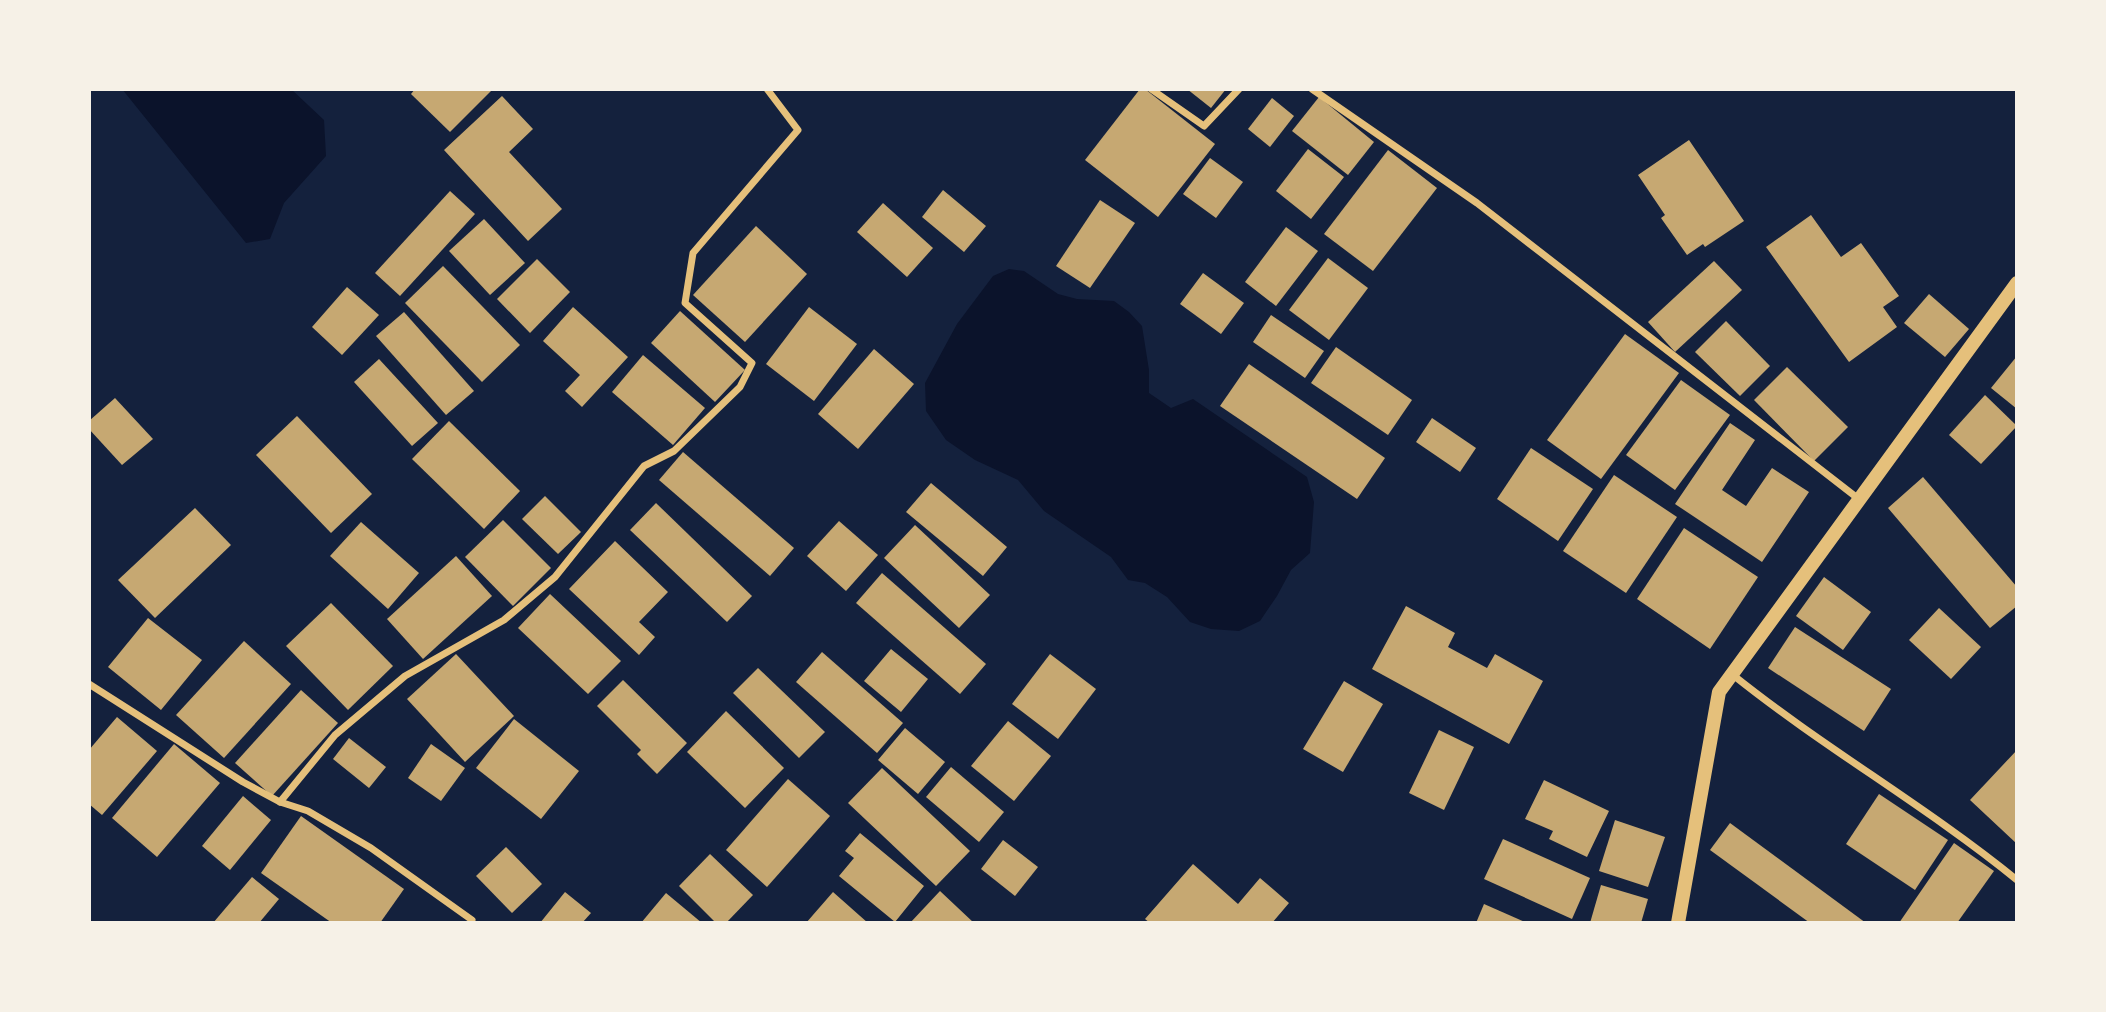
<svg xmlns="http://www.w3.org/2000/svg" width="2106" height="1012" font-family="Bitter,serif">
<rect width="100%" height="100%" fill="#14213d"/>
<!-- water -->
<g fill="#0b132b">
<polygon points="122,89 291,89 324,120 326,156 284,203 270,239 246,243"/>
<polygon points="1009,269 1024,271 1058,294 1077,299 1114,301 1129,312 1142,326 1149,370 1149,393 1171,408 1193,399 1307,477 1314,502 1310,553 1291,570 1277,596 1260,621 1239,631 1211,629 1190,622 1167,597 1145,583 1128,580 1111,557 1044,511 1018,480 975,460 946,440 926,411 925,383 957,324 993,276"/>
</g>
<!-- building -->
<g fill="#c6a872">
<polygon points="415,89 493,89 450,132 411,94"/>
<polygon points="1140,89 1145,89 1215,144 1158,217 1085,160"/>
<polygon points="1187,89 1226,89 1211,108"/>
<polygon points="502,96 533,129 509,152 562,209 528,241 444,150"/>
<polygon points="1319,97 1374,142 1348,175 1292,131"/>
<polygon points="1272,98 1294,116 1270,147 1248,129"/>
<polygon points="1689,140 1744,221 1705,247 1703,244 1687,255 1661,218 1665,215 1638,175"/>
<polygon points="1308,149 1344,177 1311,219 1276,191"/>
<polygon points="1388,150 1437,188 1373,271 1324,234"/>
<polygon points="1210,158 1243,182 1216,218 1183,194"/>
<polygon points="943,190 986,226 964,252 922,217"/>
<polygon points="450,191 475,214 400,296 375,273"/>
<polygon points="1100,200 1135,223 1090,288 1056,266"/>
<polygon points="883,203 933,248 907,277 857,232"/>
<polygon points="1811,215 1841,257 1861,243 1899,296 1883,307 1897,327 1849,362 1766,247"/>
<polygon points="484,219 525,263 490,295 449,251"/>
<polygon points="756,226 807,274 745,342 693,295"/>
<polygon points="1286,227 1318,251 1276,306 1245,282"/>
<polygon points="1328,258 1368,288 1329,340 1289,310"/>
<polygon points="537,259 570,292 530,333 497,299"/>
<polygon points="1714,261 1742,290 1675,352 1648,322"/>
<polygon points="443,266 520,345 482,382 405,303"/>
<polygon points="1203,273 1244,303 1221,334 1180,304"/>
<polygon points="347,287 379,315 342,355 312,327"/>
<polygon points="1929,294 1969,329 1945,357 1904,323"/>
<polygon points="573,307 628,357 582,407 565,391 580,375 543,341"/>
<polygon points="809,307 857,344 814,401 766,364"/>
<polygon points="680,311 745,370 715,402 651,343"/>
<polygon points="404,312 474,391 446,415 376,336"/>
<polygon points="1271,315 1324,351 1305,378 1253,342"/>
<polygon points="1726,321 1770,366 1740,396 1695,352"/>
<polygon points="1625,334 1679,373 1601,479 1547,440"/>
<polygon points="1336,347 1412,400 1388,435 1311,383"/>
<polygon points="874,349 914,384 858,449 818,414"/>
<polygon points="643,355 705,408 673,445 612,392"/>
<polygon points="2017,356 2017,409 1991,388"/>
<polygon points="379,359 438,423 412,446 354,382"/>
<polygon points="1249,364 1385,458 1357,499 1220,406"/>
<polygon points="1787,367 1848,427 1814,461 1754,400"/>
<polygon points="1681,380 1730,415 1675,490 1626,455"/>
<polygon points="1985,395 2017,426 1981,464 1949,435"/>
<polygon points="115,398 153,439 122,465 89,429 89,421"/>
<polygon points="297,416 372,494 331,533 256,455"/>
<polygon points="1432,418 1476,448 1460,472 1416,442"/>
<polygon points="449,421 520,491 484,529 412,459"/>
<polygon points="1730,423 1755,440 1722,490 1746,506 1772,468 1809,492 1762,562 1675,504"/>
<polygon points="1531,448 1593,489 1558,541 1497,499"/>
<polygon points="683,452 794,548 770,576 659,480"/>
<polygon points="1614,475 1677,517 1626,593 1563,551"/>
<polygon points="1923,477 2017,587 2017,606 1990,628 1888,508"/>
<polygon points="931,483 1007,547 983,576 906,512"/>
<polygon points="545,496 581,532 558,554 522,519"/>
<polygon points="656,503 752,596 727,622 630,530"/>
<polygon points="195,508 231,545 155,618 118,580"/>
<polygon points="503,520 551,568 513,606 465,557"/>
<polygon points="839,521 878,555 846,591 807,556"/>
<polygon points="361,522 419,573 388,609 330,556"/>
<polygon points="915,525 990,595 959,628 884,558"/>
<polygon points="1684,528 1758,577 1710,649 1637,599"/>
<polygon points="615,541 668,592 639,622 655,637 639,655 569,589"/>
<polygon points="456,556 492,596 423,659 387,619"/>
<polygon points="882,573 986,664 960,694 856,603"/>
<polygon points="1824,577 1871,612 1843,650 1796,616"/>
<polygon points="550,594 621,661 588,694 518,628"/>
<polygon points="331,603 393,666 348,710 286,646"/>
<polygon points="1406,606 1455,633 1448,647 1487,668 1495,654 1543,681 1509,744 1372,669"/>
<polygon points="1939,608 1981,647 1951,679 1909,640"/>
<polygon points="148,618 202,660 161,710 108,667"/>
<polygon points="1795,627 1891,689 1864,731 1768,668"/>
<polygon points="244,641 291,684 224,758 176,715"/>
<polygon points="891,649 928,679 901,712 864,681"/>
<polygon points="822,652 903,723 877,753 796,682"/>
<polygon points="456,654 514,716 465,762 407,699"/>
<polygon points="1050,654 1096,689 1058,739 1012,704"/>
<polygon points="758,668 825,732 799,758 733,693"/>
<polygon points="623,680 687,743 657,774 637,754 641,750 597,706"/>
<polygon points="1344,681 1383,704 1343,772 1303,749"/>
<polygon points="301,690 338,723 272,796 235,763"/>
<polygon points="726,711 784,768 745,808 687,752"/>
<polygon points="117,717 157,751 102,815 89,804 89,750"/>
<polygon points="514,719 579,771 541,819 476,768"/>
<polygon points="1008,721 1051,756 1014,801 971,766"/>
<polygon points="905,728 945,762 918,794 878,760"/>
<polygon points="1439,730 1474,747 1444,810 1409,793"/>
<polygon points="349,738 386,767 369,788 333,759"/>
<polygon points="174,744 220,783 157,857 112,818"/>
<polygon points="431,744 465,768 441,801 408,778"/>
<polygon points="2017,750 2017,844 1970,800"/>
<polygon points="951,767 1004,812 979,842 926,797"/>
<polygon points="882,768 970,851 936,886 848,803"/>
<polygon points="788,779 830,816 767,887 726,850"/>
<polygon points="1544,780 1609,811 1587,857 1549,839 1553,831 1525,819"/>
<polygon points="1879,794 1948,840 1915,890 1846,844"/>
<polygon points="243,796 271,820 230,870 202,846"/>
<polygon points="301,816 404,889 380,923 332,923 261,873"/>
<polygon points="1615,820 1665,837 1648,887 1599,871"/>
<polygon points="1730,823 1866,923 1810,923 1710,850"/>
<polygon points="860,833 924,886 895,922 839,876 854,858 845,851"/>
<polygon points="1503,839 1590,878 1572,919 1484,879"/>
<polygon points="1003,840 1038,867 1015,896 981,869"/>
<polygon points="1954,843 1994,871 1957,923 1899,923"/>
<polygon points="506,847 542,884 512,913 476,876"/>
<polygon points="710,854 753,895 726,923 716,923 679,886"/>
<polygon points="1193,864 1238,904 1260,878 1289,903 1272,923 1150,923 1145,919"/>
<polygon points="252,877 279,899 259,923 213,923"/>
<polygon points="1601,885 1648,899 1641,923 1590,923"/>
<polygon points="940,891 974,923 910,923"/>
<polygon points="565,892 591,913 582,923 540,923"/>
<polygon points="833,892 868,923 806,923"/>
<polygon points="666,893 702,923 641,923"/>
<polygon points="1484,904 1527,923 1476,923"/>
</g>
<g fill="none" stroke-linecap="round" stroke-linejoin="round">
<!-- minor -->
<g stroke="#e5c07b" stroke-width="7">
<polyline points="1151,89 1204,126 1239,89"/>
<polyline points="1312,89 1477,203 1860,500"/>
<path d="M1733,675c91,73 193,131 284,205"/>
<polyline points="89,684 243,782 280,802 308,811 371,848 472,920"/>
<polyline points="280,802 335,735 405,676 504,620 555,577 644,466 674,451 740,387 752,363 685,303 693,253 798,130 767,89"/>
</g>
<!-- secondary -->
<polyline stroke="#e5c07b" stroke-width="14" points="1678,923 1719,692 2017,283"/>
</g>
<!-- border -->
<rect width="2106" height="1012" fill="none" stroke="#f6f1e7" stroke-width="182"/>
</svg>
